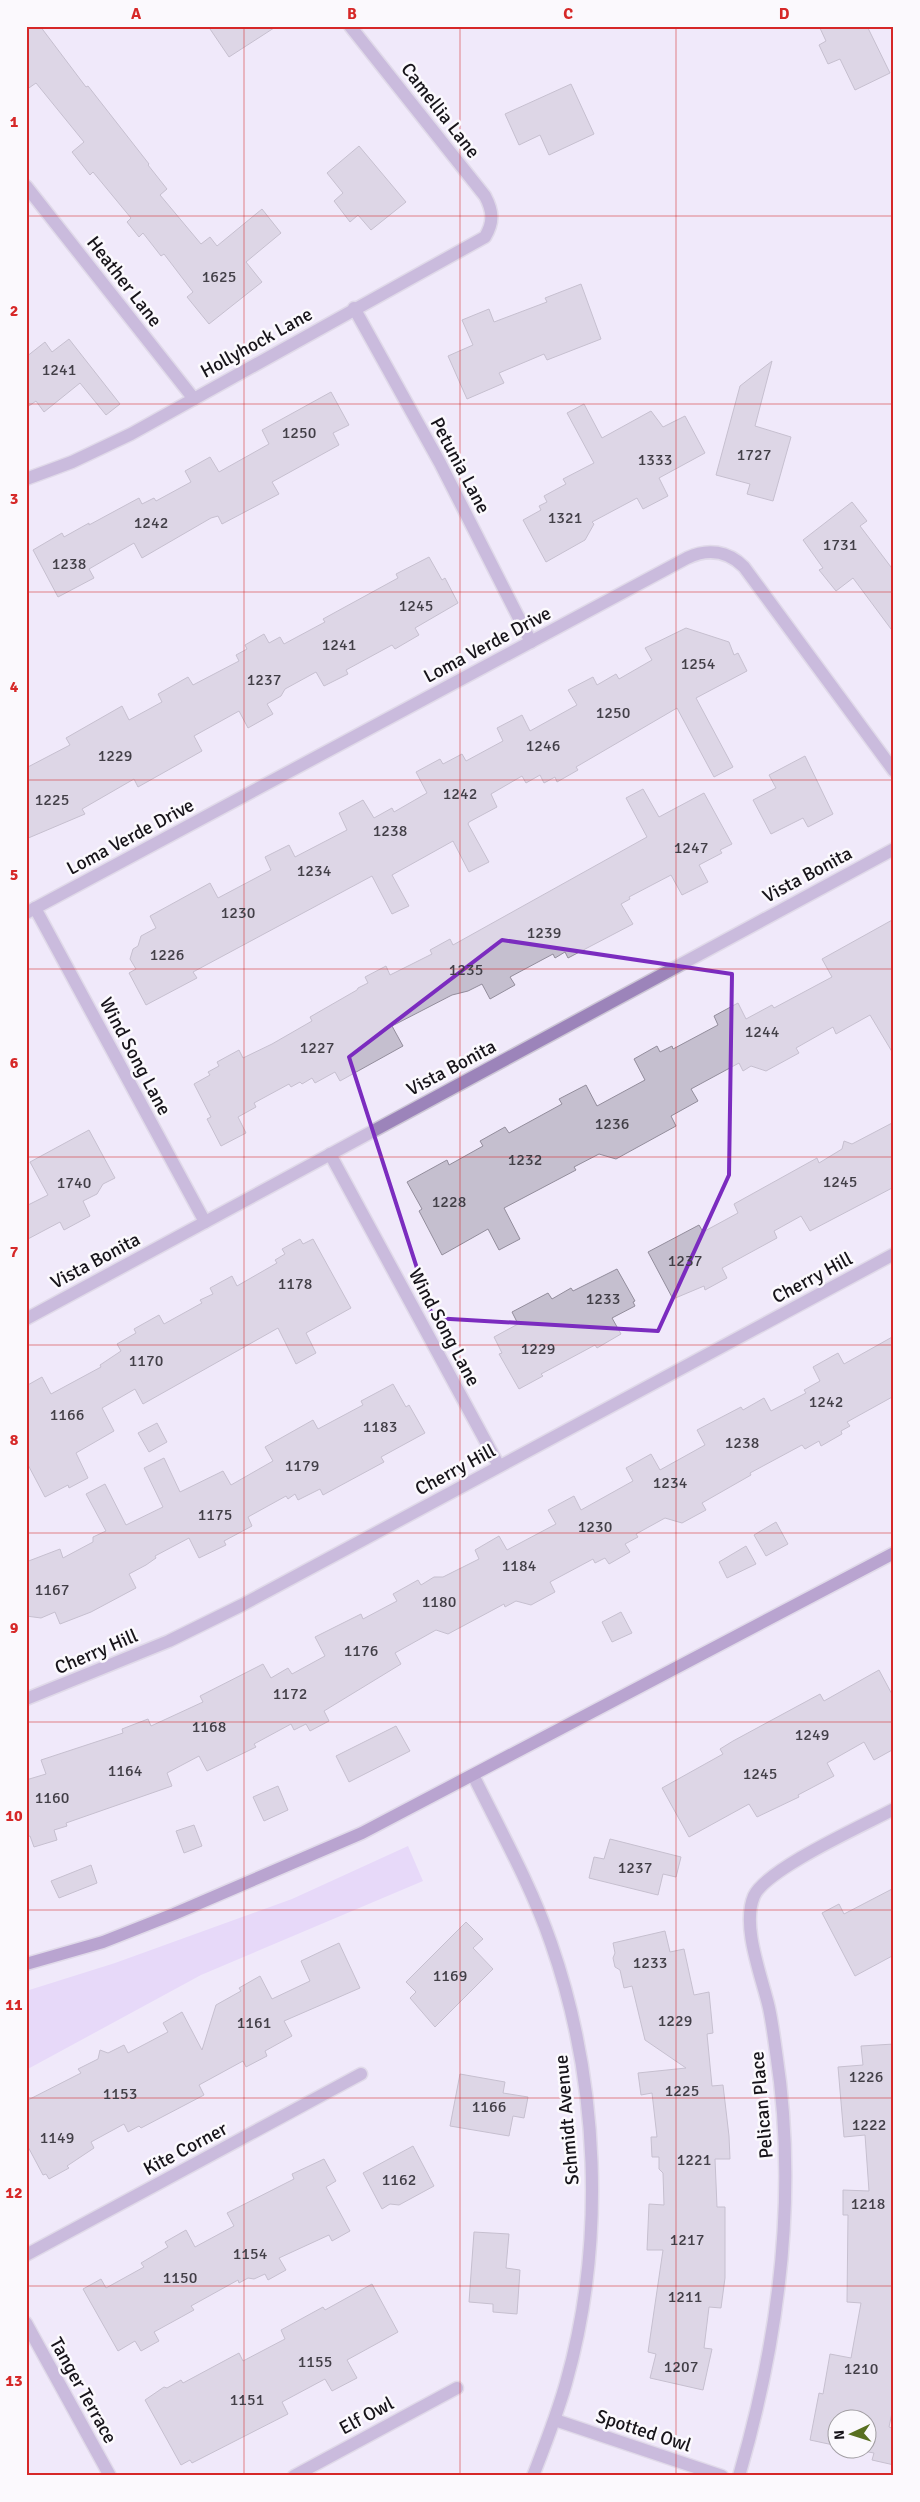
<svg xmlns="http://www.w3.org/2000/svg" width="920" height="2502" font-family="Signika,sans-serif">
<rect width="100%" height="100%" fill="#f0e9fa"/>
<!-- green -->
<polygon fill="#dbc6f9" points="408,1846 423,1881 201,1975 26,2070 26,1991 115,1963 292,1899"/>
<!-- building -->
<g fill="#c5bfcf" stroke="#938d9c">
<polygon points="26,26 40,26 86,87 88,86 149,164 148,165 167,189 160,195 201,244 210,237 217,246 262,209 281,233 246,262 262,282 209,324 187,297 193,292 164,254 161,256 143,233 139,237 127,222 131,218 93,172 90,175 72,152 84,142 36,83 26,90"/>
<polygon points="208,26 277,26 229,57"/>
<polygon points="819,26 867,26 890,73 855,90 840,59 828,64 819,45 826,41"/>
<polygon points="571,84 594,134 549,155 540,135 519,145 505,114"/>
<polygon points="359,146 406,202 371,230 358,215 350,222 334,201 343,193 327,173"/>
<polygon points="581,284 601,339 547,360 544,354 499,373 504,383 467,399 448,356 473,345 462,320 489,309 494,322 547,302 545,298"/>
<polygon points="69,339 120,404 106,415 80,383 44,412 36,401 26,408 26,357 45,342 52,352"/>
<polygon points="772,361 755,426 791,437 773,501 747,494 750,484 716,475 740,386"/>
<polygon points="331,392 349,425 333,433 339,445 272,482 279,494 222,524 218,516 211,518 142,558 134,543 89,569 94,578 58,597 33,550 62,533 64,537 89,523 89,525 139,498 142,504 154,498 156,501 191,482 185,471 210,457 219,472 269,444 262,430"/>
<polygon points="584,404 602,438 651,411 663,427 685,416 705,453 659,478 668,496 643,509 637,498 592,522 594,524 585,540 546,562 523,520 541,510 539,506 547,502 544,496 566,484 563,479 594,463 567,413"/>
<polygon points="852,502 867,521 860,526 894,571 894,633 853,578 836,591 819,570 823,568 803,540"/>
<polygon points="429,557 442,580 445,578 458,603 415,628 419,635 395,649 392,645 346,670 348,674 324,686 316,672 285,689 281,696 267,704 273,714 248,728 239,711 194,736 202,751 138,787 134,779 82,809 85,814 26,839 26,768 70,745 66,738 122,706 129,720 162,702 158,694 188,677 193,685 239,661 236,655 247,649 245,645 264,634 269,643 280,637 284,644 325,622 323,619 398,578 396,574"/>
<polygon points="686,628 729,642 734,655 738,653 747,671 696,698 733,767 714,777 677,708 576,767 578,770 557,782 555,777 544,783 540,775 526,783 522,776 491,794 497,807 469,822 468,824 489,862 469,872 453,841 392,875 409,906 392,914 372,876 193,972 197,978 146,1005 129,973 136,969 130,959 133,949 138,946 141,936 156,928 150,916 210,883 218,898 271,870 265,857 289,845 295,857 347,830 339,813 363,800 374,818 392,808 394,812 427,793 416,772 440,759 443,764 462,754 466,761 503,741 497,728 522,715 530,731 577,705 568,690 593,677 597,685 616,674 619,679 652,660 645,648"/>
<polygon points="805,756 833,814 808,827 803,818 771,834 753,800 776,788 769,775"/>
<polygon points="643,789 659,817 704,793 732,844 720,850 722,853 699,865 708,882 682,895 671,875 629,897 630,899 621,904 633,924 568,958 565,952 555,958 553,954 510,977 515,985 490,999 482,984 468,991 452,995 392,1026 403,1046 340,1081 335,1072 315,1083 312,1078 302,1084 300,1082 291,1087 289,1084 254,1103 256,1107 238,1117 246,1133 221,1146 207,1119 211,1117 194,1084 210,1075 208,1072 219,1066 217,1062 239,1050 243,1058 272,1044 312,1021 310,1017 357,990 358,988 368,983 365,977 386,966 390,975 432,954 430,950 450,939 453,945 647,837 626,798"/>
<polygon points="894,919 894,1055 870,1015 836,1034 833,1027 796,1048 799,1053 766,1071 751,1066 743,1071 739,1063 691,1089 698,1101 671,1116 676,1126 616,1159 599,1154 574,1167 576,1170 504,1208 520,1239 499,1250 488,1229 442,1255 419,1211 422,1209 407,1182 447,1160 449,1165 483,1146 480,1141 505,1127 509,1133 562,1104 559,1099 586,1085 597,1106 645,1080 634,1059 657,1046 660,1052 672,1046 673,1049 718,1025 714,1016 738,1003 746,1019 772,1005 774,1008 832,977 822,959"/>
<polygon points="894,1122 894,1187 810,1231 801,1216 774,1231 777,1238 722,1268 727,1278 705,1290 704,1286 673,1299 648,1252 699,1225 703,1232 738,1213 734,1204 817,1158 819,1163 842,1149 844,1141 852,1144"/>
<polygon points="89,1130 115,1178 103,1184 97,1194 83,1201 90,1216 64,1230 60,1222 26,1240 26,1206 48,1195 30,1162"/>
<polygon points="300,1239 303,1244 313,1239 351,1308 306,1333 316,1353 296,1364 278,1328 143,1404 135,1389 102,1408 114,1431 76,1453 88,1478 69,1488 68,1485 45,1497 26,1461 26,1386 42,1377 51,1394 101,1367 100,1365 121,1351 117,1344 136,1333 134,1329 159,1315 164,1324 202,1303 200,1300 213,1294 210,1288 232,1276 237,1286 277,1263 275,1260 285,1254 282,1249"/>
<polygon points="617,1269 635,1301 633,1302 635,1306 612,1318 621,1334 597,1348 595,1345 541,1374 543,1376 519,1389 499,1354 502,1353 494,1337 518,1324 512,1312 548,1293 552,1299 571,1288 573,1291"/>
<polygon points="894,1336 894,1396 847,1422 850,1426 841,1431 842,1434 821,1446 819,1441 805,1449 802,1445 750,1473 751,1475 702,1503 706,1510 682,1523 665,1518 636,1534 638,1537 625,1544 630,1552 609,1564 605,1558 595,1563 593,1559 550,1582 555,1592 531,1605 516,1601 505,1607 504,1604 448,1634 436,1630 395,1653 401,1664 324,1711 329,1721 310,1731 306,1724 294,1730 291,1724 254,1744 256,1747 207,1771 199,1756 167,1773 172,1786 66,1823 67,1826 54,1830 57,1840 34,1847 30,1836 26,1837 26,1780 46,1774 41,1760 123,1733 122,1729 148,1719 151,1726 203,1702 200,1696 263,1664 271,1678 288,1668 292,1674 325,1656 315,1637 361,1614 363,1619 397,1601 393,1594 418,1580 421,1585 434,1577 443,1577 479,1559 475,1550 499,1536 507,1550 556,1524 548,1510 574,1496 581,1510 633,1481 626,1468 651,1454 660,1470 705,1445 697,1430 741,1407 743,1410 764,1398 771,1411 806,1393 804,1390 820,1381 813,1367 838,1353 844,1364"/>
<polygon points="393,1384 406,1407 409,1405 425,1433 381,1457 384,1462 323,1495 320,1489 298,1500 295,1494 288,1499 286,1496 248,1517 252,1526 224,1541 226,1545 199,1558 189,1538 155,1556 156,1558 146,1565 129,1574 136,1588 91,1612 60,1624 55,1612 41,1618 26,1616 26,1562 60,1549 63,1558 93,1542 93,1537 106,1531 86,1494 105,1484 126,1525 163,1507 144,1468 164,1458 180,1492 223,1471 231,1485 273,1461 265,1447 313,1420 318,1429 363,1405 361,1401"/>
<polygon points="157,1423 167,1442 149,1452 138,1433"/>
<polygon points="776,1522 788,1544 766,1556 754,1535"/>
<polygon points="746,1546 756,1564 727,1578 719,1562"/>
<polygon points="621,1612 632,1633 612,1642 602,1622"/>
<polygon points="879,1670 894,1698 894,1749 874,1760 864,1742 827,1763 834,1776 798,1795 799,1797 757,1817 749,1804 689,1837 662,1788 723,1754 720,1749 733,1741 820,1694 824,1701"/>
<polygon points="396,1726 410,1751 349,1782 336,1756"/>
<polygon points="278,1786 288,1810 264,1821 253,1797"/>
<polygon points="194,1825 202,1846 184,1853 176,1831"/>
<polygon points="610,1839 681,1857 676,1877 663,1874 658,1895 589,1878 594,1857 604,1859"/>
<polygon points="91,1865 97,1883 59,1898 51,1881"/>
<polygon points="894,1888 894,1955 855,1976 822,1913 839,1904 844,1914"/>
<polygon points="466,1922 483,1939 473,1948 493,1969 435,2027 410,1998 416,1992 406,1982"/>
<polygon points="665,1931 670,1952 684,1949 694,1995 709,1992 713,2033 707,2034 712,2086 723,2085 729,2136 730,2159 715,2159 717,2207 725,2207 725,2278 721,2308 709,2307 704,2348 712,2349 703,2390 650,2378 656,2354 648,2352 663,2250 647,2250 649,2204 664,2205 663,2173 659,2169 659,2157 652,2157 651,2137 657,2137 652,2093 641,2095 638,2073 686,2068 645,2040 632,1986 624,1988 620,1970 615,1967 613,1958 615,1953 613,1943"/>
<polygon points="339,1943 360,1988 284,2021 292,2036 265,2051 267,2056 246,2067 243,2061 199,2085 204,2095 141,2128 139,2126 128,2132 124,2124 91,2142 94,2148 67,2166 69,2168 49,2179 46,2174 43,2175 26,2143 26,2101 81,2073 78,2069 98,2059 100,2050 108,2053 124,2045 128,2053 168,2032 163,2023 182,2012 202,2050 216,2005 241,1991 239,1988 260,1976 272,1999 310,1981 301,1961"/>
<polygon points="894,2044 894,2403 889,2427 894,2429 894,2465 872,2460 874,2453 857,2450 868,2450 868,2420 838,2420 838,2446 810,2440 819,2393 823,2394 830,2354 851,2358 861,2303 847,2302 848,2215 843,2215 843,2190 869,2191 865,2135 844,2137 838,2067 863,2065 861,2046"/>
<polygon points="460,2074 505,2082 503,2093 528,2097 524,2118 513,2116 509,2136 450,2126"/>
<polygon points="413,2146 434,2186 399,2205 390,2204 382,2209 363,2173"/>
<polygon points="324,2159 336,2181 326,2187 350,2231 332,2241 329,2235 279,2258 286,2270 268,2280 265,2274 254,2279 248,2278 239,2283 238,2280 191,2306 194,2310 154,2332 159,2341 141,2351 135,2341 118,2351 83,2289 101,2279 106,2288 144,2267 141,2263 168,2247 165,2242 186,2230 195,2247 234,2226 227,2213 294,2179 292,2174"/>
<polygon points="474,2232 509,2234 506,2268 520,2270 517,2314 493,2312 493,2304 469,2302"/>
<polygon points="372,2284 398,2332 347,2360 357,2378 332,2391 325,2379 282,2402 288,2414 192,2463 190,2460 181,2465 145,2400 164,2387 167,2388 181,2380 183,2383 239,2353 243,2361 285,2339 281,2330 323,2307 325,2310"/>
</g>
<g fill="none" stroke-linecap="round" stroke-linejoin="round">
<defs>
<g id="street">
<polyline points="26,186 194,399"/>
<polyline points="354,308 440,463 531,642"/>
<path d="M26,479l46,-17 59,-28 354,-197c9,-15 8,-26 0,-41l-135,-170"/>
<polyline points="35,908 205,1222"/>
<path d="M26,913l661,-355c21,-10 41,-7 57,9l150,204"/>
<polyline points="330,1154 499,1466"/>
<polyline points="26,1319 894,849"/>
<polyline points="26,1699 169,1641 242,1605 894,1254"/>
<path d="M473,1775c27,55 58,110 78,168 48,138 55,299 15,440 -9,32 -21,62 -33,93"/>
<polyline points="26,2255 361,2074"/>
<polyline points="26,2323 110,2476"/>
<polyline points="555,2420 722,2476"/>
<polyline points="294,2476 457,2388"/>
<path d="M739,2476c40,-137 59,-282 37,-424 -2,-15 -4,-30 -7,-44 -7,-31 -28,-82 -15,-112 12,-27 110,-71 140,-87"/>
</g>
<polyline id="secondary" points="26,1964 103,1942 174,1914 362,1833 894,1553"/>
</defs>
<!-- street casing -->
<use href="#street" stroke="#cdc7d6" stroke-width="15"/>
<!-- secondary casing -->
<use href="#secondary" stroke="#cdc7d6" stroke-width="15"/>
<!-- street -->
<use href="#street" stroke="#9c84ba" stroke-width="12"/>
<!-- secondary -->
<use href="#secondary" stroke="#75509e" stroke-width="12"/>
</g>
<!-- marked area -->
<path d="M0 0H920V2502H0ZM502,940l230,34 -3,201 -71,156 -225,-13 -84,-261z" fill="#f0e9fa" fill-opacity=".55" fill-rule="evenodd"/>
<path fill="none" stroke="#7b2cbf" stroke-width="4" stroke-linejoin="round" d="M502,940l230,34 -3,201 -71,156 -225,-13 -84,-261z"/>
<!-- grid -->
<path fill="none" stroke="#d62828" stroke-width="1" stroke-opacity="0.55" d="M244,26v2450M460,26v2450M676,26v2450M26,216h868M26,404h868M26,592h868M26,780h868M26,969h868M26,1157h868M26,1345h868M26,1533h868M26,1722h868M26,1910h868M26,2098h868M26,2286h868"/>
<g text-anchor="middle" stroke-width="5" stroke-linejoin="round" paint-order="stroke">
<!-- number labels -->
<g font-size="16" fill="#423f47">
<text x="219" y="282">1625</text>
<text x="59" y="375">1241</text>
<text x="299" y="438">1250</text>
<text x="754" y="460">1727</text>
<text x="655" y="465">1333</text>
<text x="565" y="523">1321</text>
<text x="151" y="528">1242</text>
<text x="840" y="550">1731</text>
<text x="69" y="569">1238</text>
<text x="416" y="611">1245</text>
<text x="339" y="650">1241</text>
<text x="698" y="669">1254</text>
<text x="264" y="685">1237</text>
<text x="613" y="718">1250</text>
<text x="543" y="751">1246</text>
<text x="115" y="761">1229</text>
<text x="460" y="799">1242</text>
<text x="52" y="805">1225</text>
<text x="390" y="836">1238</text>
<text x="691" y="853">1247</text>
<text x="314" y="876">1234</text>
<text x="238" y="918">1230</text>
<text x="544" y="938">1239</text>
<text x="167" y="960">1226</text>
<text x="466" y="975">1235</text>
<text x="762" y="1037">1244</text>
<text x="317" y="1053">1227</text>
<text x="612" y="1129">1236</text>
<text x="525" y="1165">1232</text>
<text x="840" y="1187">1245</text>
<text x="74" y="1188">1740</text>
<text x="449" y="1207">1228</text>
<text x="685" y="1266">1237</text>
<text x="295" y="1289">1178</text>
<text x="603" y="1304">1233</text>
<text x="538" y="1354">1229</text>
<text x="146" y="1366">1170</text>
<text x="826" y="1407">1242</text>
<text x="67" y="1420">1166</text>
<text x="380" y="1432">1183</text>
<text x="742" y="1448">1238</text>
<text x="302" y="1471">1179</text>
<text x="670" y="1488">1234</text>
<text x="215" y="1520">1175</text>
<text x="595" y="1532">1230</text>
<text x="519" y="1571">1184</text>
<text x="52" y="1595">1167</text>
<text x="439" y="1607">1180</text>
<text x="361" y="1656">1176</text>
<text x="290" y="1699">1172</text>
<text x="209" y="1732">1168</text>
<text x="812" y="1740">1249</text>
<text x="125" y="1776">1164</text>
<text x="760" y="1779">1245</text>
<text x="52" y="1803">1160</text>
<text x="635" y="1873">1237</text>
<text x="650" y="1968">1233</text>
<text x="450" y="1981">1169</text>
<text x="675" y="2026">1229</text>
<text x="254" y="2028">1161</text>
<text x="866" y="2082">1226</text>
<text x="682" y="2096">1225</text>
<text x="120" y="2099">1153</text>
<text x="489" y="2112">1166</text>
<text x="869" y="2130">1222</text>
<text x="57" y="2143">1149</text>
<text x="694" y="2165">1221</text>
<text x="399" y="2185">1162</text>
<text x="868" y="2209">1218</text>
<text x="687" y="2245">1217</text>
<text x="250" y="2259">1154</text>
<text x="180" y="2283">1150</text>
<text x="685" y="2302">1211</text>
<text x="315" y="2367">1155</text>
<text x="681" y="2372">1207</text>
<text x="861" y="2374">1210</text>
<text x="247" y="2405">1151</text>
</g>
<!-- street labels -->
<g font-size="19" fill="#17141a" stroke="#fbf9fd">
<text transform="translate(441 110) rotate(52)" y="7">Camellia Lane</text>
<text transform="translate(125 281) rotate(52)" y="7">Heather Lane</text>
<text transform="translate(256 342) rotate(-29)" y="7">Hollyhock Lane</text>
<text transform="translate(461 465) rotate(62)" y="7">Petunia Lane</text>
<text transform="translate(487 644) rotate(-28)" y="7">Loma Verde Drive</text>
<text transform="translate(130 836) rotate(-28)" y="7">Loma Verde Drive</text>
<text transform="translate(807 874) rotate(-28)" y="7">Vista Bonita</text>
<text transform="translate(136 1056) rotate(62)" y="7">Wind Song Lane</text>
<text transform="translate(451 1067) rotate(-28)" y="7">Vista Bonita</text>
<text transform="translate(95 1260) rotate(-28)" y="7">Vista Bonita</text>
<text transform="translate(812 1277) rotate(-28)" y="7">Cherry Hill</text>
<text transform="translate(445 1327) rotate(62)" y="7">Wind Song Lane</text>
<text transform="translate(455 1469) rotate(-28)" y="7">Cherry Hill</text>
<text transform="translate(96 1651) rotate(-23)" y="7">Cherry Hill</text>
<text transform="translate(761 2105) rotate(-95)" y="7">Pelican Place</text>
<text transform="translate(566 2120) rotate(-95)" y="7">Schmidt Avenue</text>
<text transform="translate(185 2148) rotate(-28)" y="7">Kite Corner</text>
<text transform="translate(84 2390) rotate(61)" y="7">Tanger Terrace</text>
<text transform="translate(366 2415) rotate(-28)" y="7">Elf Owl</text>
<text transform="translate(644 2430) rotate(18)" y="7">Spotted Owl</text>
</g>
</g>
<!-- border -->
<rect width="920" height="2502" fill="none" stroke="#fbf9fd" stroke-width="55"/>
<!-- north arrow -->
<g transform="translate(852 2434) rotate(266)"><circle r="24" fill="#fbf9fd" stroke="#a09da2"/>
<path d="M0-4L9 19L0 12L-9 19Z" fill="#597021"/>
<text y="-8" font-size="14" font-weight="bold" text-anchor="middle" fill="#17141a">N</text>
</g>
<rect x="28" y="28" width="864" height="2446" fill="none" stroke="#d62828" stroke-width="2"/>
<g font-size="16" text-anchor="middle" font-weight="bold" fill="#d62828">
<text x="136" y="19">A</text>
<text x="352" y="19">B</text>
<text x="568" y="19">C</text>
<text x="784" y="19">D</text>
<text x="14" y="127">1</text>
<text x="14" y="316">2</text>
<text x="14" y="504">3</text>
<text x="14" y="692">4</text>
<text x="14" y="880">5</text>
<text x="14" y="1068">6</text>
<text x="14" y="1257">7</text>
<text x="14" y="1445">8</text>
<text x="14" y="1633">9</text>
<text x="14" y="1821">10</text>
<text x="14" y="2010">11</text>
<text x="14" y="2198">12</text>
<text x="14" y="2386">13</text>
</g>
</svg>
